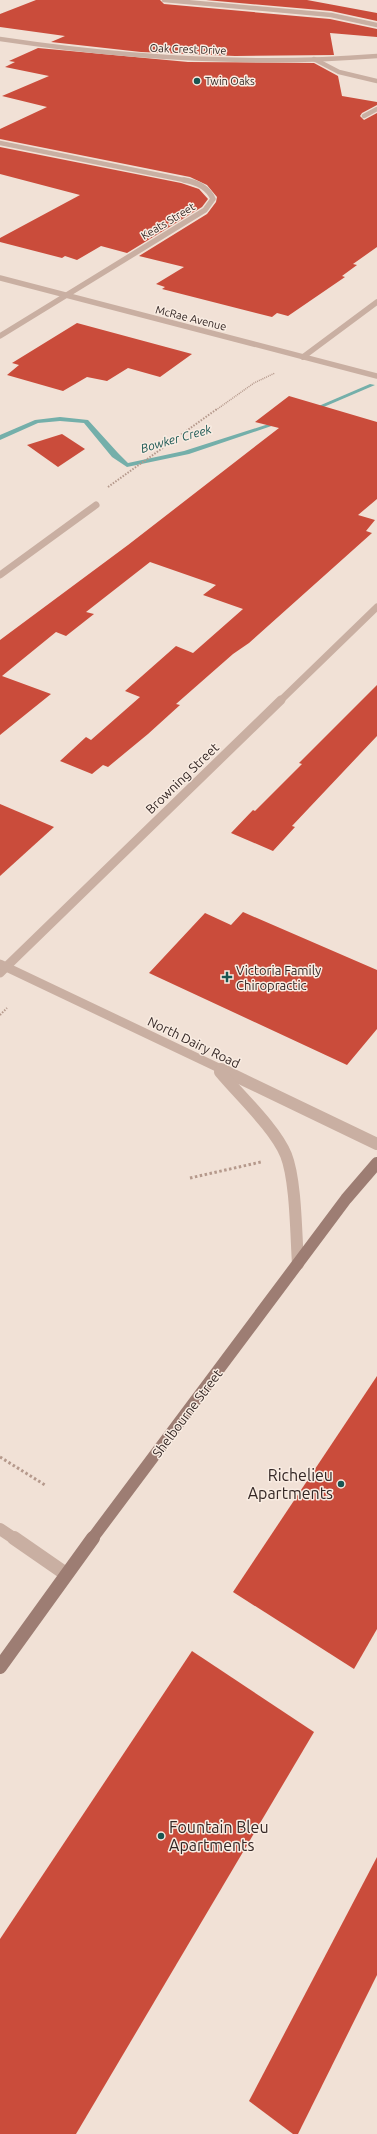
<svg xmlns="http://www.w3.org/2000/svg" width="377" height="2134" font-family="Ubuntu,sans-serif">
<rect width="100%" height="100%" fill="#f1e1d6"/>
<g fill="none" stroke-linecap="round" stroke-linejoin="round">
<!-- stream -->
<g fill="#74afaa" fill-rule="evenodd">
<polygon points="370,384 375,385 312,412 307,411"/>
<polygon points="60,417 88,420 118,453 128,463 184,451 281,420 286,421 189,454 127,467 112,457 84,423 60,421 38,423 0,440 0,435 35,420"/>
</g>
</g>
<!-- building -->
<g fill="#ca4c3b">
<polygon points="36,0 160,0 164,4 330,19 377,29 377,37 330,33 334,55 235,56 141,52 51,42 65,36 0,27 0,14"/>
<polygon points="206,0 307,0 377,13 377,21 331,11"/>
<polygon points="38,48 188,62 314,63 338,76 342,96 377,102 377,105 362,113 360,116 364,120 377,113 377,247 353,264 357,265 342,276 345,277 288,316 277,313 272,317 162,289 165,287 156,284 184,267 139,256 207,214 216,202 217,197 207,185 190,177 0,139 0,129 47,107 2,96 49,76 5,67 15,62 9,61"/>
<polygon points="0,147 181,183 199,189 208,199 202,207 127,253 101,246 77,260 65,256 62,258 0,242 0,238 80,195 0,174"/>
<polygon points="77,323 166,347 192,354 160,377 128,368 107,381 87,377 63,391 7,375 19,365 12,363"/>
<polygon points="289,396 377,422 377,499 358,515 375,520 366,531 372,533 249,643 233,654 176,704 180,705 148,734 108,767 103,765 92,774 60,761 86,737 91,740 140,697 125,691 176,646 193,653 243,609 203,595 216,585 150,562 86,612 94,614 66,636 56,632 2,676 51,694 0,735 0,640 128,545 279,428 255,422"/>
<polygon points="62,434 85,449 58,467 27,445"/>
<polygon points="377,685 377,736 292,826 295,827 273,851 231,833 253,810 255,811 302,764 299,763"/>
<polygon points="0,804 54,827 0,876"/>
<polygon points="243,912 377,970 377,1029 347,1065 149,973 205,913 231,925"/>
<polygon points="377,1376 377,1629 354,1669 233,1592"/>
<polygon points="192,1651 314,1732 76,2134 0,2134 0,1939"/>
<polygon points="377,1857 377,1975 298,2134 293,2134 249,2101"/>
</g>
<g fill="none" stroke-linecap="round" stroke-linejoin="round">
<!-- path-far2 -->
<polyline stroke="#b5998c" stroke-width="1.5" stroke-dasharray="1 1" stroke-linecap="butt" points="216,410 254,383 275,373"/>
<!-- path-far1 -->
<g stroke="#b5998c" stroke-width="2" stroke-dasharray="1.5 1.5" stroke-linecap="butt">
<polyline points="108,487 217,409"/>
<polyline points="0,1015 7,1008"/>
</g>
<!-- path -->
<g stroke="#b5998c" stroke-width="3" stroke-dasharray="2.5 2.5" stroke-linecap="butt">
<polyline points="190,1178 261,1162"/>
<polyline points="0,1457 45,1485"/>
</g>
<!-- service-far2 -->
<polyline stroke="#c9afa2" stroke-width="9" points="0,973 6,967"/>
<!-- service-far1 -->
<polyline stroke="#c9afa2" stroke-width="12" points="0,1529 15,1539"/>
<!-- service -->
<polyline stroke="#c9afa2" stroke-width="14" points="14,1538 66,1574"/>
<!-- minor-far3 -->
<g stroke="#c9afa2" stroke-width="4.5">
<polyline points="164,0 331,15 377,25"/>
<path d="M0,39c126,19 250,27 377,17"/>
<polyline points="314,59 339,72 377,81"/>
<polyline points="364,116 377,109"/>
<polyline points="0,143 189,181"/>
</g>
<!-- minor-far2 -->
<g stroke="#c9afa2" stroke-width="5.5">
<polyline points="0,278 377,376"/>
<path d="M0,336l205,-126 8,-11c-5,-12 -17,-17 -29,-19"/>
<polyline points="303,357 377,302"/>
</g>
<!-- minor-far1 -->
<g stroke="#c9afa2" stroke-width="7">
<polyline points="0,575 96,505"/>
<polyline points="280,701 377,607"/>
</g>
<!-- minor -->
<polyline stroke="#c9afa2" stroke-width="9" points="6,967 281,700"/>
<!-- tertiary-far1 -->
<polyline stroke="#c9afa2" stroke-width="9" points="0,964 223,1070"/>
<!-- tertiary -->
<g stroke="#c9afa2" stroke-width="12">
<polyline points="221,1069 377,1144"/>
<path d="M220,1072c19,23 55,56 66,83 10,25 10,80 12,109"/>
</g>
<!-- secondary-far1 -->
<polyline stroke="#9d7d73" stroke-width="12" points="92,1539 346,1199 377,1163"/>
<!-- secondary -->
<polyline stroke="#9d7d73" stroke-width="14" points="0,1667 93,1538"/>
</g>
<!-- markers -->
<g fill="#195652" stroke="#f9ece2" stroke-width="1.5">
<circle cx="197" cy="81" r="4"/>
<path d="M225 971h4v4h4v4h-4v4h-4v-4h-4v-4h4z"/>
<circle cx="341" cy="1484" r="4"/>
<circle cx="161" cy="1836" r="4"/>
</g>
<g text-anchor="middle" stroke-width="3" stroke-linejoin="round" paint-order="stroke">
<!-- far-street labels -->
<g font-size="11" fill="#342725" stroke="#f9ece2">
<text transform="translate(188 49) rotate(2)" y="4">Oak Crest Drive</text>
<text transform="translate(168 221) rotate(-31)" y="4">Keats Street</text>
<text transform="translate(191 318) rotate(14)" y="4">McRae Avenue</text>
</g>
<!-- far-poi labels -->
<g font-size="11" fill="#342725" stroke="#f9ece2" text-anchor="start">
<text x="205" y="85">Twin Oaks</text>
</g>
<!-- far-water labels -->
<g font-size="12" font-style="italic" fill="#195652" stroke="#f9ece2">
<text transform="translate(176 439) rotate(-16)" y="4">Bowker Creek</text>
</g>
<!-- street labels -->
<g font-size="13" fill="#342725" stroke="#f9ece2">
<text transform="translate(182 778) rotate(-44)" y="5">Browning Street</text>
<text transform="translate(194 1042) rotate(26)" y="5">North Dairy Road</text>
<text transform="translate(187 1413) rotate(-53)" y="5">Shelbourne Street</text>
</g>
<!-- poi labels -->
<g font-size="13" fill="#342725" stroke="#f9ece2" text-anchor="start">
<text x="236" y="975">Victoria Family<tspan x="236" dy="15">Chiropractic</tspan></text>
</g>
<!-- near-poi labels -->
<g font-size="16" fill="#342725" stroke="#f9ece2" text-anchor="end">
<text x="333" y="1481">Richelieu<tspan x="333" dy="18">Apartments</tspan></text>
<text x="169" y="1833" text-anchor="start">Fountain Bleu<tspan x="169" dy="18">Apartments</tspan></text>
</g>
</g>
</svg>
